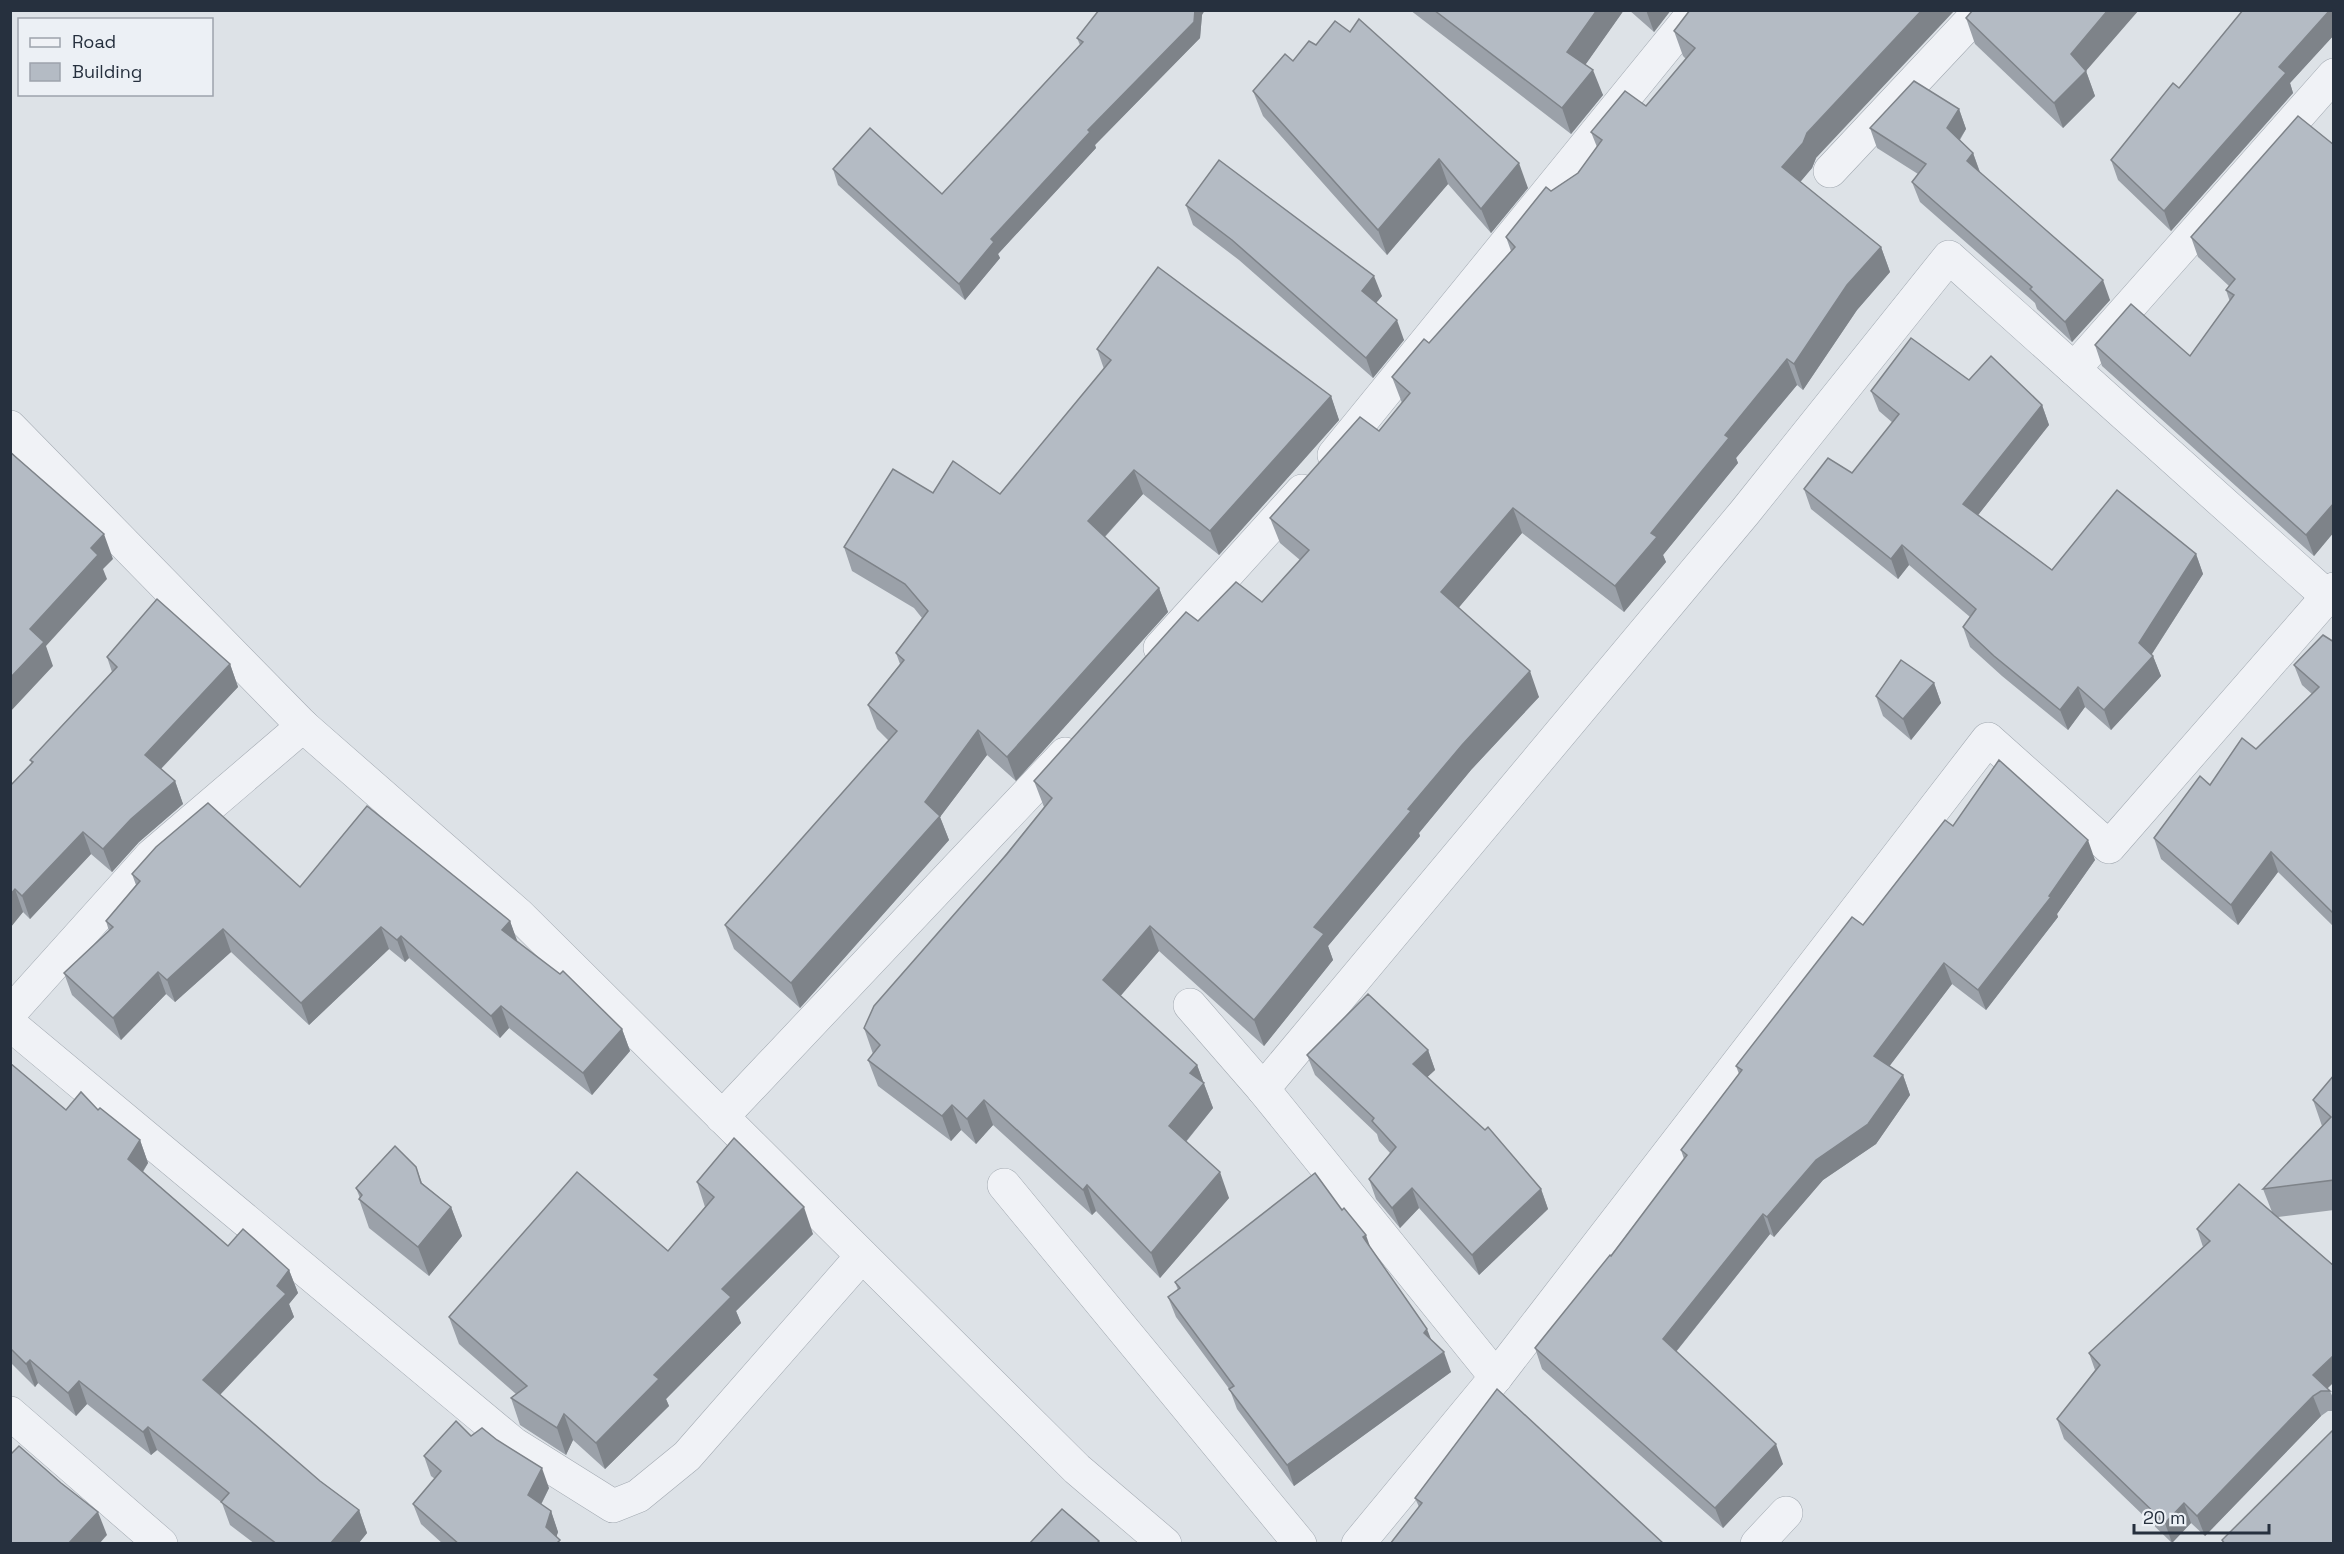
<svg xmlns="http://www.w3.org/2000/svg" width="2344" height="1554" font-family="'Space Grotesk',sans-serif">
<rect width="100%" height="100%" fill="#dde2e7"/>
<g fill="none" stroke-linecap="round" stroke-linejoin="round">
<defs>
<g id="minor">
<polyline points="1830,171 1981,10"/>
<polyline points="2074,369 2334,75"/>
<polyline points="10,427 303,726"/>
<polyline points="1334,455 1696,10"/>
<polyline points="1160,648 1302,491"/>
<polyline points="1190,1005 1263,1089 1496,1377"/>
<polyline points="10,1013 151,856 303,726 519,915 1077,1469 1165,1544"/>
<polyline points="10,1024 514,1444 613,1506 638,1496 687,1456 862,1256"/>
<polyline points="1263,1089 1745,512 1949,257 2327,596"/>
<polyline points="722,1117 1065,754"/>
<polyline points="1004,1185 1300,1544"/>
<polyline points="10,1413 161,1544"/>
<polyline points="1358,1544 1496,1377 1988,739 2109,847 2334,589"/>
<polyline points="1757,1544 1786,1513"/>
</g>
</defs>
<!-- minor casing -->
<use href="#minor" stroke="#a2a9b1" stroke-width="34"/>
<!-- minor -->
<use href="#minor" stroke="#f0f2f6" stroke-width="33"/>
</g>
<!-- wall -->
<g fill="#9ba1a9">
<polygon points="1410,10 1624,10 1585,65 1603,95 1571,134"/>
<polygon points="1629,10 1671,10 1654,32"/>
<polygon points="1690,10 1816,158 1812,168 1800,182 1881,247 1890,272 1857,310 1803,390 1797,385 1736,458 1738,463 1663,555 1666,562 1624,612 1522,533 1458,608 1539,697 1471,770 1419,833 1420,836 1328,946 1333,960 1264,1046 1159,951 1120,996 1197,1065 1213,1108 1186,1142 1229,1198 1160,1278 1096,1211 1092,1215 993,1125 976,1144 961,1130 951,1141 878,1086 868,1060 873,1054 864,1028 1044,807 1034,781 1198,621 1262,602 1300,560 1280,543 1270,518 1379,431 1402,403 1392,377 1429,343 1511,251 1506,237 1551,191 1578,173 1597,147 1591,132 1646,106 1686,59 1683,56 1674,31"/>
<polygon points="2334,10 2334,35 2290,83 2293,93 2171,231 2118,180 2111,160"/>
<polygon points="1202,15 1200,38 1095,145 1096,148 998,254 1000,258 965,300 838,185 833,169 942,194 1080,45 1077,38"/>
<polygon points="1966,18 2086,71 2095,96 2063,128 1975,44"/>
<polygon points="1293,61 1528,188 1491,233 1448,184 1387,255 1263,116 1253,91"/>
<polygon points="1959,109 1966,129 1960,140 1973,153 1980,172 2110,300 2072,342 2037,309 2035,303 1920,202 1912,182 1918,174 1877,148 1870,128"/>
<polygon points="2334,145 2334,532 2314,556 2102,366 2095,345 2190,356 2230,302 2226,290 2229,286 2198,257 2191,237"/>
<polygon points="1186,205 1382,296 1376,303 1404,340 1373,378 1239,260 1193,225"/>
<polygon points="1097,349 1331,396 1339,420 1219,555 1143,494 1105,537 1159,588 1168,612 1016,781 987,755 940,817 949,840 800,1008 734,949 725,925 889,741 877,729 868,705 900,664 896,653 922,618 914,608 852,571 844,547 933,493 1000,494 1104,369"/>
<polygon points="1969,380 2042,405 2049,425 1978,515 2052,570 2196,554 2203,574 2152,654 2161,676 2111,730 2085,707 2068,730 2002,676 1970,647 1963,627 1970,617 1909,565 1898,579 1811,509 1804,489 1852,473 1893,423 1879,411 1871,391"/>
<polygon points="2334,642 2334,927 2278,872 2238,925 2161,859 2154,838 2210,785 2256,749 2312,694 2302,685 2294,665"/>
<polygon points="107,657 230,664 238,687 161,769 175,781 183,804 139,842 112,872 91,854 30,919 23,912 10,928 10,786 32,764 30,760 112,672"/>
<polygon points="1934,683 1941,703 1911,740 1883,716 1876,696"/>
<polygon points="1953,826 2095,860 2057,914 2058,917 1986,1010 1952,984 1889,1066 1903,1075 1910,1095 1876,1144 1823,1180 1774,1237 1770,1234 1676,1352 1783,1464 1723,1528 1542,1369 1535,1348 1611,1256 1684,1159 1681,1150 1739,1074 1736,1066 1863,925"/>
<polygon points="132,874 300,887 510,921 517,942 622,1029 630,1051 592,1095 509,1028 500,1038 409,958 405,962 389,949 309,1025 231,952 175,1002 166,994 121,1040 72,995 64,973 109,931 106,921 136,885"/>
<polygon points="1428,1050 1435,1070 1427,1077 1541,1189 1548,1209 1479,1275 1419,1208 1400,1228 1376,1199 1369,1179 1390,1153 1379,1141 1377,1134 1315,1075 1307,1055"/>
<polygon points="10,1063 66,1110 98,1110 140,1140 148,1163 143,1172 228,1246 289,1270 298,1293 289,1304 294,1317 220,1395 320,1481 359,1510 367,1533 358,1544 255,1544 230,1525 222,1503 157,1450 151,1455 87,1404 76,1416 38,1383 35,1387 10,1362"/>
<polygon points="2334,1075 2334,1210 2278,1217 2334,1266 2334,1382 2327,1388 2330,1391 2334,1400 2334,1411 2328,1411 2321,1416 2205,1536 2191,1523 2172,1543 2064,1439 2057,1419 2095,1370 2089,1353 2203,1247 2197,1229 2272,1212 2263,1189 2322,1126 2313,1100"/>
<polygon points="416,1167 422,1183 451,1207 462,1236 429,1276 369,1228 359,1199 360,1198 356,1188"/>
<polygon points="697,1182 813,1234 736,1311 741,1323 666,1399 669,1406 605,1469 573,1440 566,1455 520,1425 511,1398 516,1394 459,1344 449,1317 668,1251 705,1207"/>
<polygon points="1371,1249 1451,1372 1294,1486 1237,1409 1230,1390 1176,1317 1168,1297 1178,1290 1175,1282"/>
<polygon points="471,1436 549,1488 541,1505 551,1511 558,1532 556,1537 561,1544 443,1544 421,1524 413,1504 435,1479 431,1476 424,1456"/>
<polygon points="1415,1498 1664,1544 1419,1507"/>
</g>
<!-- shaded-wall -->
<g fill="#7e8389">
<polygon points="1195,10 1205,10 1202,15 1200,38 1095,145 1096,148 998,254 1000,258 965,300 959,284 991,239"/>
<polygon points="1597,10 1624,10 1576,78 1567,52"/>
<polygon points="1646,10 1671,10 1654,32"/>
<polygon points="1922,10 1955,10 1816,158 1812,168 1791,193 1782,167 1807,133"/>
<polygon points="2108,10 2139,10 2086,71 2095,96 2063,128 2054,103 2071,54"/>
<polygon points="2330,10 2334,10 2334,35 2290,83 2293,93 2171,231 2164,211 2279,67"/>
<polygon points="1593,70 1603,95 1571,134 1562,108"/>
<polygon points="1959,109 1966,129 1954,148 1947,128"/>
<polygon points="1973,153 1980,173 1967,161"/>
<polygon points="1439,159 1448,184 1387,255 1378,230"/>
<polygon points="1519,163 1528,188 1491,233 1481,209"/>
<polygon points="1881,247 1890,272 1857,310 1803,390 1794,364 1847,285"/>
<polygon points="1374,276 1382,296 1369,311 1362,291"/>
<polygon points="2103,280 2110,300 2072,342 2065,322"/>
<polygon points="1397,320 1404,340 1373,378 1366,358"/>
<polygon points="1787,359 1797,385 1736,458 1738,463 1663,555 1666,562 1624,612 1615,586 1651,533 1725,435"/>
<polygon points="1331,396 1339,420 1219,555 1210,531"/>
<polygon points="2042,405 2049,425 1971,524 1963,504"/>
<polygon points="1134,470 1143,494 1097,545 1088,521"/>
<polygon points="2334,503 2334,532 2314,556 2306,535"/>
<polygon points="1513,508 1522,533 1450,618 1441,592"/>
<polygon points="104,534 113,559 103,569 107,579 46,646 53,666 10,712 10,678 30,629 91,548"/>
<polygon points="1902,545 1909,565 1898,579 1891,559"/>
<polygon points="2196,554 2203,574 2146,663 2139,643"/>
<polygon points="1159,588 1168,612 1016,781 1007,757"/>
<polygon points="2153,656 2161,676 2111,730 2104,710"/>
<polygon points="230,664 238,687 153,777 145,755"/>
<polygon points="1530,671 1539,697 1471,770 1419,833 1420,836 1328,946 1333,960 1264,1046 1254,1020 1314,927 1408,809 1462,745"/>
<polygon points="1934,683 1941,703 1911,740 1903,719"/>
<polygon points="2078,687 2085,707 2068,730 2060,710"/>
<polygon points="978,730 987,755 940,817 949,840 800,1008 791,983"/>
<polygon points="175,781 183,804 139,842 112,872 103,849 131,819"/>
<polygon points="83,832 91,854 30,919 22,896"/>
<polygon points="2088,840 2095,860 2057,914 2058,917 1986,1010 1978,990 2049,896"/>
<polygon points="2271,852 2278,872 2238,925 2231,905"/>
<polygon points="15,889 23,912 10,928 10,895"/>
<polygon points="510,921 518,943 502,930"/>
<polygon points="1150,926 1159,951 1112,1006 1103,980"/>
<polygon points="381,927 389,949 309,1025 301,1003"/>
<polygon points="223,929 231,952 175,1002 167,980"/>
<polygon points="401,936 409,958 405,962 397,940"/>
<polygon points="1944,963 1952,984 1882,1076 1874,1056"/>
<polygon points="158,972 166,994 121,1040 113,1018"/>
<polygon points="501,1006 509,1028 500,1038 491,1016"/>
<polygon points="622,1029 630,1051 592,1095 583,1073"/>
<polygon points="1428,1050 1435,1070 1420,1084 1413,1064"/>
<polygon points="1197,1065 1213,1108 1178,1151 1169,1126 1190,1073"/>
<polygon points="1903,1075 1910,1095 1876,1144 1823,1180 1774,1237 1767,1217 1816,1160"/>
<polygon points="984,1100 993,1125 976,1144 967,1119"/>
<polygon points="952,1105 961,1130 951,1141 942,1116"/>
<polygon points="140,1140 148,1163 136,1182 128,1159"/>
<polygon points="1220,1172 1229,1198 1160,1278 1151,1253"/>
<polygon points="1087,1185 1096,1211 1092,1215 1083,1190"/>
<polygon points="1412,1188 1419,1208 1400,1228 1392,1208"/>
<polygon points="1541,1189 1548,1209 1479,1275 1472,1255"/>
<polygon points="451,1207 462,1236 429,1276 418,1247"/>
<polygon points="804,1207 813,1234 736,1311 741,1323 666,1399 669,1406 605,1469 596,1443 654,1375 722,1289"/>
<polygon points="1763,1214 1770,1234 1670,1359 1663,1339"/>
<polygon points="1366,1235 1373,1255 1363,1237"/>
<polygon points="289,1270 298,1293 289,1304 294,1317 212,1403 203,1380"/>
<polygon points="1427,1329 1435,1349 1424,1333"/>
<polygon points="1444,1352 1451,1372 1294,1486 1287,1465"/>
<polygon points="2334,1355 2334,1382 2325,1391 2313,1375"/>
<polygon points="30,1360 38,1383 35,1387 26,1364"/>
<polygon points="79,1381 87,1404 76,1416 68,1393"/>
<polygon points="2313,1396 2321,1416 2205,1536 2197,1516"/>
<polygon points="564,1414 573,1440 566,1455 557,1428"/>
<polygon points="148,1427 157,1450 151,1455 143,1432"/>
<polygon points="1776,1444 1783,1464 1723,1528 1715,1508"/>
<polygon points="542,1468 549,1488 535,1516 528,1495"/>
<polygon points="2184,1503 2191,1523 2172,1543 2165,1523"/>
<polygon points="359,1510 367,1533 358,1544 330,1544"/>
<polygon points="551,1511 558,1532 554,1544 546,1527"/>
<polygon points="98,1512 107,1535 99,1544 68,1544"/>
</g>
<!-- building -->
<g fill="#b4bbc4" stroke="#7e8389" stroke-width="1.5">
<polygon points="1099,10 1195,10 1194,22 1088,130 1090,132 991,239 994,242 959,284 833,169 870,128 942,194 1083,42 1077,38"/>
<polygon points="1434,10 1597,10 1567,52 1593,70 1562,108"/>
<polygon points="1690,10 1922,10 1807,133 1803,143 1782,167 1881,247 1847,285 1794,364 1787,359 1725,435 1729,438 1651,533 1657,537 1615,586 1513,508 1441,592 1530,671 1462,745 1408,809 1411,811 1314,927 1324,934 1254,1020 1150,926 1103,980 1197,1065 1190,1073 1204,1083 1169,1126 1220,1172 1151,1253 1087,1185 1083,1190 984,1100 967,1119 952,1105 942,1116 868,1060 880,1045 864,1028 874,1006 1007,854 1052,798 1034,781 1186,612 1198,621 1236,582 1262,602 1309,550 1270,518 1360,417 1379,431 1410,393 1392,377 1424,339 1429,343 1515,247 1506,237 1546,187 1551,191 1578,173 1602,140 1591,132 1625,91 1646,106 1695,48 1674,31"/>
<polygon points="1973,10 2108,10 2071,54 2086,71 2054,103 1966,18"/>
<polygon points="2243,10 2330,10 2279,67 2286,73 2164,211 2111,160 2173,83 2179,88"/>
<polygon points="1359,19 1519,163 1481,209 1439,159 1378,230 1253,91 1285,54 1293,61 1309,41 1316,45 1335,21 1350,32"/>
<polygon points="1914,81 1959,109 1947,128 1973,153 1967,161 2103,280 2065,322 2030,289 2032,287 1912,182 1926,164 1870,128"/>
<polygon points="2298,116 2334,145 2334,503 2306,535 2095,345 2131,304 2190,356 2234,295 2226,290 2235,279 2191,237"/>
<polygon points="1219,160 1374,276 1362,291 1397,320 1366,358 1232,240 1186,205"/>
<polygon points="1158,267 1331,396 1210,531 1134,470 1088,521 1159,588 1007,757 978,730 925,802 940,816 791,983 725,925 897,731 868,705 904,660 896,653 928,611 905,584 844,547 893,469 933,493 953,461 1000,494 1111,360 1097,349"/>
<polygon points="1911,338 1969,380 1991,356 2042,405 1963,504 2052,570 2117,490 2196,554 2139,643 2153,656 2104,710 2078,687 2060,710 1994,656 1963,627 1976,609 1902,545 1891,559 1804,489 1828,458 1852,473 1899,414 1871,391"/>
<polygon points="10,452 104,534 91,548 98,555 30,629 44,642 10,678"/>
<polygon points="157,599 230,664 145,755 175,781 131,819 103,849 83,832 22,896 15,889 10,895 10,786 33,762 30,760 117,667 107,657"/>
<polygon points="2323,635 2334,642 2334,914 2271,852 2231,905 2154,838 2200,776 2210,785 2242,738 2256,749 2319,687 2294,665"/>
<polygon points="1901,660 1934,683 1903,719 1876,696"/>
<polygon points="1999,760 2088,840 2049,896 2051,897 1978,990 1944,963 1874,1056 1903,1075 1868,1124 1816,1160 1767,1217 1763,1214 1663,1339 1776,1444 1715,1508 1535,1348 1610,1255 1611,1256 1687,1155 1681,1150 1742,1070 1736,1066 1852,917 1863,925 1945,820 1953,826"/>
<polygon points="208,803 300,887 367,806 510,921 502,930 560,974 563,971 622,1029 583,1073 501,1006 491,1016 401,936 397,940 381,927 301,1003 223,929 167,980 158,972 113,1018 64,973 113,927 106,921 140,881 132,874 156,847"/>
<polygon points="1368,994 1428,1050 1413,1064 1485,1130 1488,1127 1541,1189 1472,1255 1412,1188 1392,1208 1369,1179 1396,1147 1372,1121 1374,1118 1307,1055"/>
<polygon points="10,1063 66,1110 81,1092 98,1110 100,1108 140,1140 128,1159 228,1246 243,1229 289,1270 277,1286 286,1294 203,1380 320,1481 359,1510 330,1544 277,1544 221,1502 229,1493 148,1427 143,1432 79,1381 68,1393 30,1360 26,1364 10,1348"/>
<polygon points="2334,1075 2334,1180 2263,1189 2331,1117 2313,1100"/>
<polygon points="734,1138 804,1207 722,1289 731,1297 654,1375 659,1379 596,1443 564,1414 557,1428 511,1398 527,1386 449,1317 577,1172 668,1251 714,1197 697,1182"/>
<polygon points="395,1146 416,1167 421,1183 451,1207 418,1247 359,1199 362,1195 356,1188"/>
<polygon points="1315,1173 1342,1210 1344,1208 1366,1235 1363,1237 1427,1329 1424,1333 1444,1352 1287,1465 1229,1389 1234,1386 1168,1297 1180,1288 1175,1282"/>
<polygon points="2239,1184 2334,1266 2334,1355 2313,1375 2330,1391 2321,1391 2313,1396 2197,1516 2184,1503 2165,1523 2057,1419 2100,1365 2089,1353 2210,1241 2197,1229"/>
<polygon points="1497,1389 1664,1544 1390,1544 1422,1503 1415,1498"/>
<polygon points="456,1421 471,1436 482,1428 497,1440 542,1468 528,1495 551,1511 546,1527 560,1540 556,1544 459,1544 413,1504 441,1471 424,1456"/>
<polygon points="2334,1429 2334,1544 2225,1544 2222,1540"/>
<polygon points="19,1446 61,1483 98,1512 68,1544 10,1544 10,1455"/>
<polygon points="1062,1509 1099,1541 1096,1544 1029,1544"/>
</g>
<!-- border -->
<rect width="2344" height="1554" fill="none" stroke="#26303e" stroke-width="24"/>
<!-- legend -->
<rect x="18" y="18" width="195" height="78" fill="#ecf0f5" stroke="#9da3ac" stroke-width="1.5"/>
<rect x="30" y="38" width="30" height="9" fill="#f0f2f6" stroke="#9da3ac" stroke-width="1.5"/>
<text x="72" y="48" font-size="18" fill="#26303e">Road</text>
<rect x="30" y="63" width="30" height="18" fill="#b4bbc4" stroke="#9da3ac" stroke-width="1.5"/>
<text x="72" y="78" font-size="18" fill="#26303e">Building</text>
<!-- scale -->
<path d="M2134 1524v9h135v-9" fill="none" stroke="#26303e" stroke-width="3"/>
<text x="2143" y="1524" font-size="18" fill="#26303e" stroke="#ecf0f5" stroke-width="4.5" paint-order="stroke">20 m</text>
</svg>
